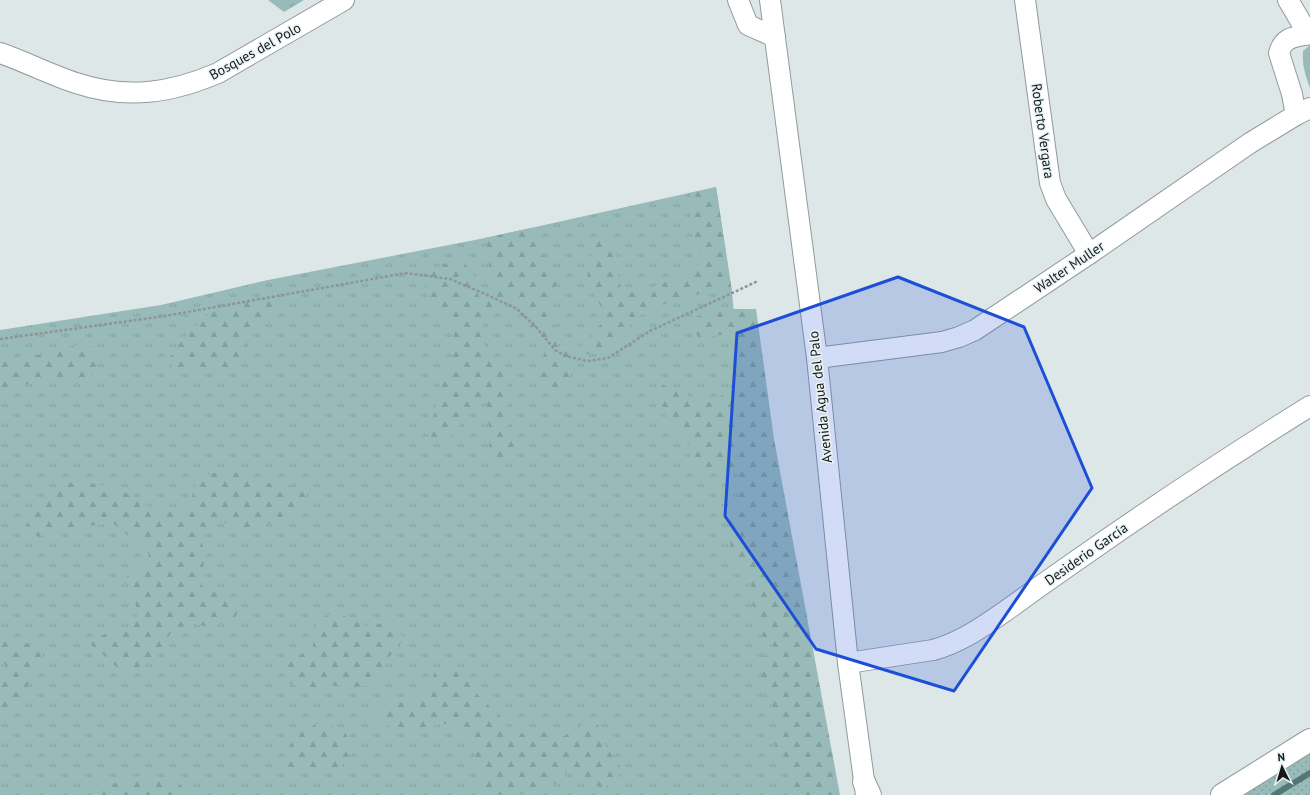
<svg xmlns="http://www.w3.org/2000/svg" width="1310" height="795" font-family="'PT Sans',sans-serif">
<defs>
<pattern id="grass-tufts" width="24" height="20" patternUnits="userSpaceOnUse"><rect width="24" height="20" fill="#98bbb9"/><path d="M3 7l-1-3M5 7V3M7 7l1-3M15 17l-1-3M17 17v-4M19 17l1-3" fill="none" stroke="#82a09e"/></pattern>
<pattern id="forest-firs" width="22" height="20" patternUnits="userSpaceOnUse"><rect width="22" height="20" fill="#98bbb9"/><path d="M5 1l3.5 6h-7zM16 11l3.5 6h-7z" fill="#82a09e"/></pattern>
<pattern id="park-dots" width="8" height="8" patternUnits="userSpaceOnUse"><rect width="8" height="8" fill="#98bbb9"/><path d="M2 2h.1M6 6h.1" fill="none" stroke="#82a09e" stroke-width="1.8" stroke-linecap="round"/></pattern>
</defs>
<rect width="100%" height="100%" fill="#dde7e7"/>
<!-- grass -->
<g fill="url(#grass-tufts)">
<polygon points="268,0 304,0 284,12"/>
<path d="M1310,45v43c-5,-13 -8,-24 -7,-37z"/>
<polygon points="716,187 732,292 736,337 795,795 0,795 0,330 161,305 268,280 485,238"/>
</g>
<!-- forest -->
<g fill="url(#forest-firs)">
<path d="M716,187l16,105h-27l-27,9 -31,8 -27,26 -7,9 -12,9 -14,1 -10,6 -6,10 -3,17 -9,8 -12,-1c-14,-16 -7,-18 -3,-36 1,-5 0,-11 -1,-16l-18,-6 -8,-15 9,-7 4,-14 -12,-2 -9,4 -26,19 -1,13 6,24 14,14 7,19v34l6,25 -7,11 -10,7 -8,-7 -2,-9 2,-13 -4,-45 -8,7 -13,13 -6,13 -15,15 -12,-3 -2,-7 2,-12 3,-8 4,-25 5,-13 8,-13 2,-30 -8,-15 -12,-10 -10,-18 7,-15 11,-9 20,-4 11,13 6,24h10l5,-10 -6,-14 2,-16 -5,-19 45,-10 10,17 4,12 14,15v10l-6,12 -1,16 1,13 8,25 10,2 7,-1 11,-8 4,-9 9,-8 1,-15 -15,-28 1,-10 5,-24v-9l18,4 6,14v16l4,16 21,5 17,-9 15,-4 13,-5 15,-13 -12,-42v-27z"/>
<polygon points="275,298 280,310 268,322 250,333 240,362 223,371 205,373 174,371 169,358 188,332 213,310 244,302"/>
<polygon points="724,307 734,309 756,309 774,439 840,795 795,795 790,762 775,745 775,734 785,717 767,701 761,676 762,658 776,648 757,631 753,612 752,586 747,575 733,565 731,553 729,528 729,518 738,505 742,483 736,472 727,467 702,468 689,460 690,447 684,437 665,415 657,401 660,382 670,389 682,391 698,402 713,402 724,394 734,382 738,375 733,338 728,334 699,338 687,321 704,313"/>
<polygon points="83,343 97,349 97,365 90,378 83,379 64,377 54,378 30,384 11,385 0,391 0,358 40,355"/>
<path d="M225,470l16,4 13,7 51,8 3,14 -11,11 -26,7 -5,5 -18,3 -26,-7 -15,4 -5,11 2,27 -4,12 3,12 21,8 14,14 -3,8 -27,9 -14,-3 -21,5 -15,26 -13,9 -16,7 -12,-3 -9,-10 -14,-9 -5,-9 22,-8 21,-2 5,-12 -1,-12 -6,-15 -3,-15 11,-8 11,-12 -6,-17 -16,-4 -13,-11c-27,0 -51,7 -76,13l-11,-12c1,-14 8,-21 18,-30 6,-5 14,-11 21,-12 16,-2 40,2 55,7 11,5 22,16 35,19 10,3 23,-1 33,-3l5,-16 2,-12z"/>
<polygon points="336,612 366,626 389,622 403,637 398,650 387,658 381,676 369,686 351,687 334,686 304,689 287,682 285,663 313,648 313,632 318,619"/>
<polygon points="15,639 37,647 44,657 37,669 30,677 26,692 17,701 4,708 0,715 0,681 10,670 4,663 0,663 0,641"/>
<path d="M454,670l14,11 8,12 21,21 7,10 16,11 13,-7 12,1 20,7 10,-8 20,-9 6,13 3,12 17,24 -4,10 -14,11 -9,-5 -14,-10 -15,-1c-3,3 -7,9 -11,11 -22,11 -49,11 -74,11l3,-16 -3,-14 -14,-29 -15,-12h-11l-36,9 -34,-15 18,-15 27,-1 13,-15 7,-15z"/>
<path d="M324,723l19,7 9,13 -2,11 -9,13 -16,4 -15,-3 -21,3 -5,-9c3,-11 8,-25 18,-31 6,-4 15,-6 22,-8z"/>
<path d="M136,776l16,3 15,5 12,-1 9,11 3,1h-99l9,-14c18,4 20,3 35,-5z"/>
</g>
<!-- park -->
<polygon fill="url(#park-dots)" points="1310,753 1310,795 1242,795"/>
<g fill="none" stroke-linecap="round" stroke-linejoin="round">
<!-- stream -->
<polyline stroke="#547675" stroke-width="6" points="1274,795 1310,773"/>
<defs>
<g id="minor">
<polyline points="738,0 748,25 775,37"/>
<polyline points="770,0 817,358 848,663 866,795"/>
<polyline points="1025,0 1050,183 1056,199 1089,254"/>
<polyline points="1288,0 1308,34"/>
<path d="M0,53c26,9 51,22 76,30 51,17 95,10 142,-10l126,-73"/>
<path d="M1296,115l-4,-21 -13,-41c5,-17 16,-16 31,-19"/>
<polyline points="817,358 942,342 959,337 975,330 1089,254 1250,143 1296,115 1310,108"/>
<path d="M848,663l85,-13c30,-8 55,-27 81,-45 23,-17 46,-33 69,-49 74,-52 150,-102 227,-150"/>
</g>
<g id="tertiary">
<polyline points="864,782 870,795"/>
<polyline points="1222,795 1310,740"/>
</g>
</defs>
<!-- minor casing -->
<use href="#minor" stroke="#929b9a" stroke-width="22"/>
<!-- tertiary casing -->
<use href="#tertiary" stroke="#929b9a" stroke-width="24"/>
<!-- path -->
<polyline stroke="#8e9595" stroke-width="2.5" stroke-dasharray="3 2" stroke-linecap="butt" points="0,339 165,316 406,273 450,279 485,294 517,309 536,327 555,350 566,356 587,361 608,358 650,331 758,281"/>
<!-- minor -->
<use href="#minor" stroke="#fff" stroke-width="20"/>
<!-- tertiary -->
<use href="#tertiary" stroke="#fff" stroke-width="22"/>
</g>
<!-- marked area -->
<path fill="#1d4ed8" fill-opacity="0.2" stroke="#1d4ed8" stroke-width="3" stroke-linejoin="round" d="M898,277l126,50 68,161 -138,203 -138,-42 -91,-133 12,-183z"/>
<g text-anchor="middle" stroke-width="3" stroke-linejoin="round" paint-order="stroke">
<!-- street labels -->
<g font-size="14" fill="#151818" stroke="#eaf4f4">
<text transform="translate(255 51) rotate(-29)" y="5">Bosques del Polo</text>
<text transform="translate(1043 131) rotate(82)" y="5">Roberto Vergara</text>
<text transform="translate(1069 267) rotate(-34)" y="5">Walter Muller</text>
<text transform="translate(820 397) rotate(-96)" y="5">Avenida Agua del Palo</text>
<text transform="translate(1086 554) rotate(-35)" y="5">Desiderio García</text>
</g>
</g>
<!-- north arrow -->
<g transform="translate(1282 767) rotate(355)" stroke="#eaf4f4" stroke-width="3" paint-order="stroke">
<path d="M0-3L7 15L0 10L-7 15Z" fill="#151818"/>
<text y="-6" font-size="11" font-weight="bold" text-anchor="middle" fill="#151818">N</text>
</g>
</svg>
